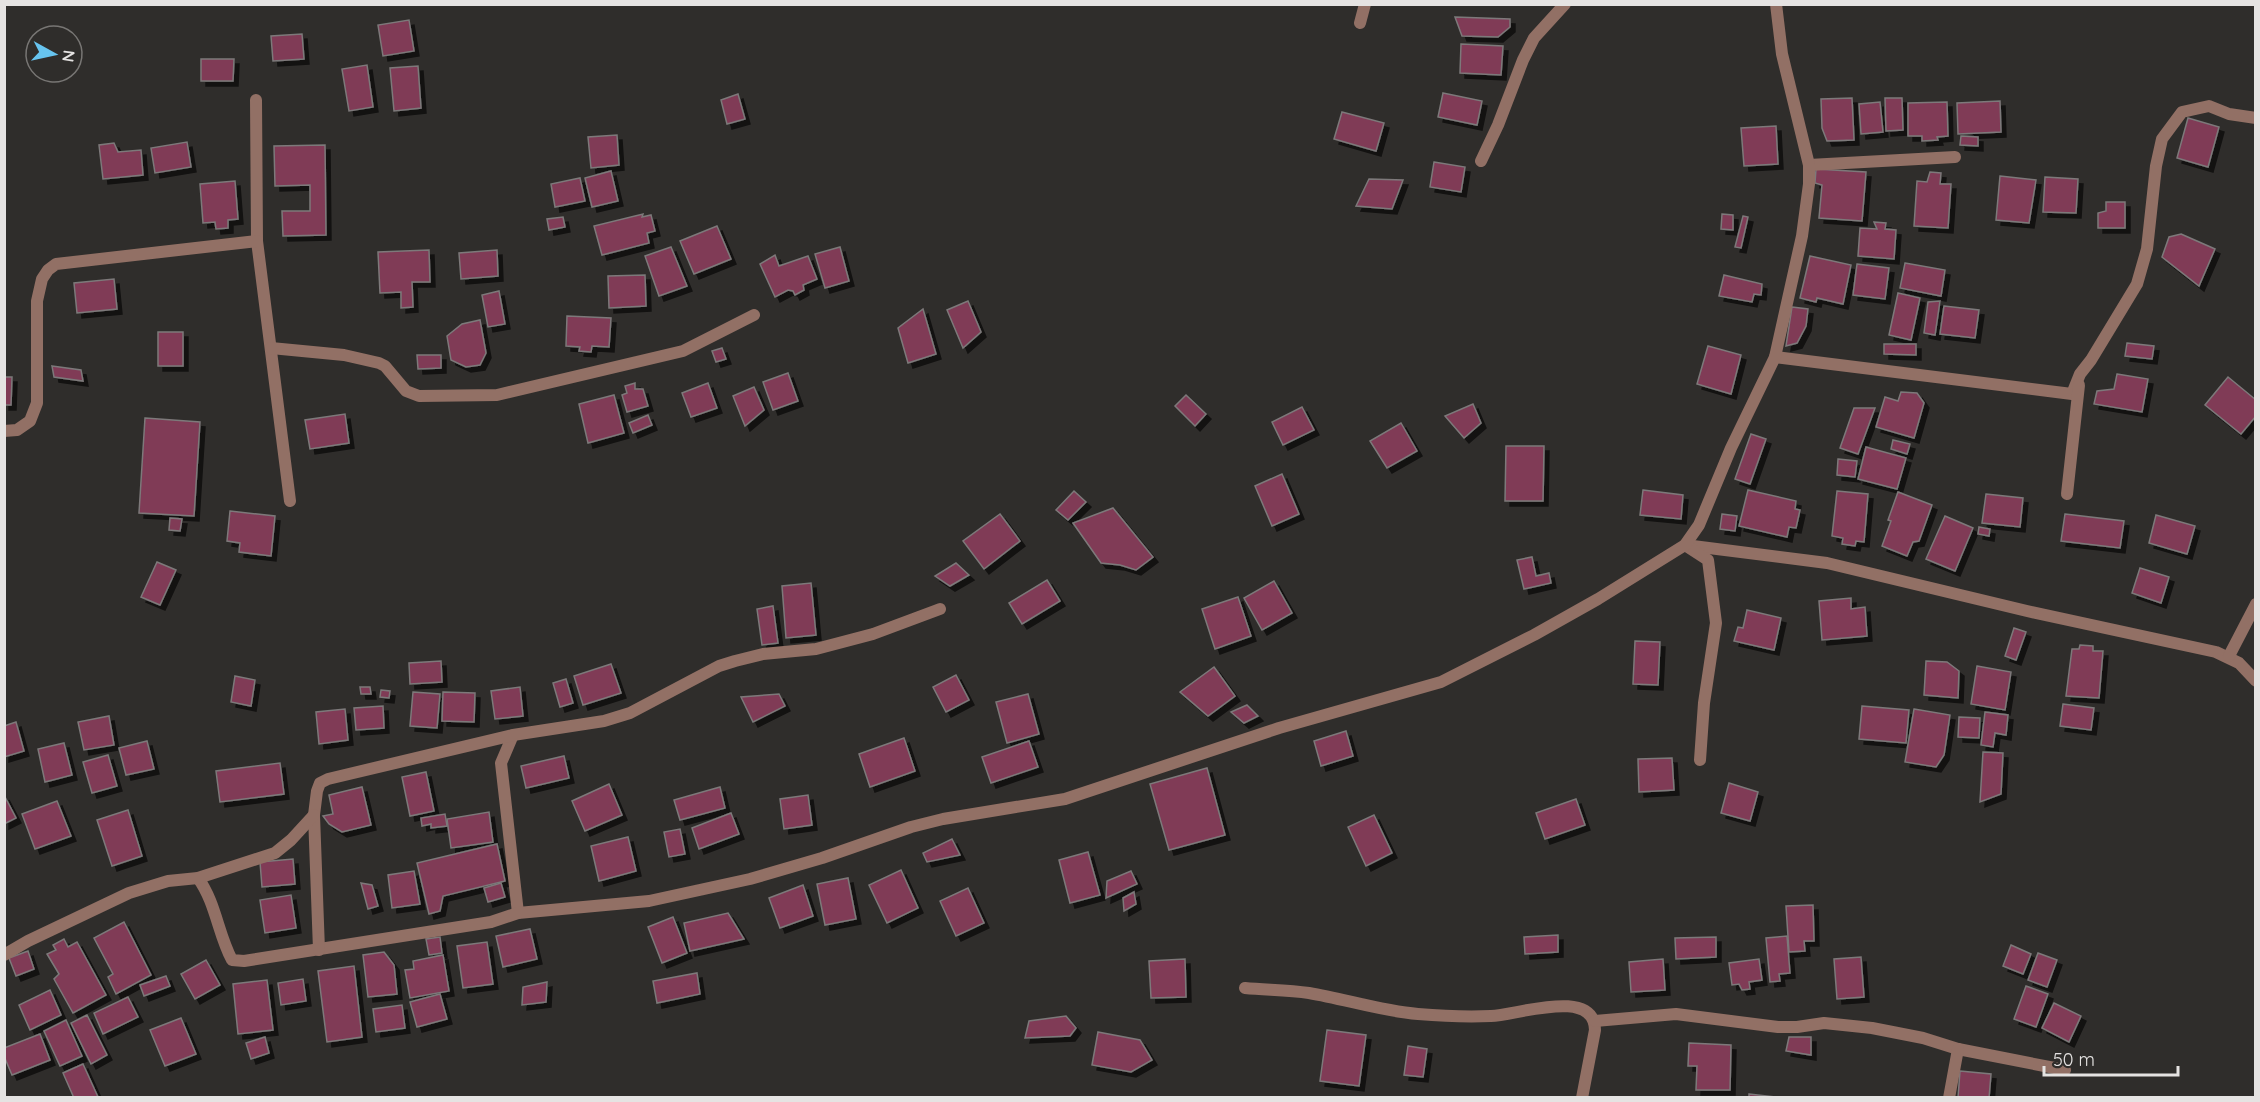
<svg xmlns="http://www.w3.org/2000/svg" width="2260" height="1102" font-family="Quicksand,sans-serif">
<defs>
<filter id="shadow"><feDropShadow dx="5" dy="5" stdDeviation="0" flood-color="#0009"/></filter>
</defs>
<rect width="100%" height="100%" fill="#2f2d2b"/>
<!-- building -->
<g fill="#803a56" stroke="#7d797a" stroke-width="1.5" filter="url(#shadow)">
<polygon points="1455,17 1510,19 1510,27 1498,37 1462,36"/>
<polygon points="409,20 414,51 383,56 378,25"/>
<polygon points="302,34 304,59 273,61 271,36"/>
<polygon points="1461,44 1503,46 1501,75 1460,73"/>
<polygon points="201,59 234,59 233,81 201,81"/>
<polygon points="367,65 373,107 349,111 342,69"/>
<polygon points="418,66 421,108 394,111 390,68"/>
<polygon points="1443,93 1482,101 1477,125 1438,117"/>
<polygon points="738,94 745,119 727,124 721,100"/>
<polygon points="1852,98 1854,140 1827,141 1822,128 1821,99"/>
<polygon points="1885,98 1902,98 1903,130 1886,131"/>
<polygon points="2000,101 2001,132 1958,134 1957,103"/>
<polygon points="1880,102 1883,132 1861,134 1859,104"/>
<polygon points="1947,102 1948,136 1937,137 1938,140 1922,141 1922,136 1908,136 1908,103"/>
<polygon points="1342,112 1384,123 1376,151 1334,139"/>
<polygon points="2188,118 2219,127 2208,167 2177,158"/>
<polygon points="1776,126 1778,164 1744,166 1741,128"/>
<polygon points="617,135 619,165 591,168 588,137"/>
<polygon points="1961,136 1978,137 1978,146 1960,145"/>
<polygon points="187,142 191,167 155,173 151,148"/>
<polygon points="114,143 118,152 141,150 143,175 103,179 99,145"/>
<polygon points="325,145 326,235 283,236 282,211 310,211 310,185 275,186 274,146"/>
<polygon points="1434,162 1465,167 1461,192 1430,187"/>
<polygon points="1816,169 1866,172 1862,221 1819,218 1822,185 1815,183"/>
<polygon points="611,171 618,201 592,207 585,178"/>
<polygon points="1930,172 1941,173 1940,184 1951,184 1948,228 1914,226 1917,181 1927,182"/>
<polygon points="2000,176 2036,180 2029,223 1996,220"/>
<polygon points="2045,177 2078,179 2076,213 2043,212"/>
<polygon points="580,178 585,201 555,207 551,184"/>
<polygon points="1369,179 1403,180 1392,209 1356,206"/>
<polygon points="235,181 238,219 228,220 228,228 216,229 215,222 203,223 200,184"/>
<polygon points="2106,202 2125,202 2125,228 2098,228 2098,213 2106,211"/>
<polygon points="643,214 642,217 651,215 655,231 647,233 649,243 602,255 594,226"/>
<polygon points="1722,214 1733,215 1733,230 1721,229"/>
<polygon points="1743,216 1748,217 1741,248 1735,247"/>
<polygon points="563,217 565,227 549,230 547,219"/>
<polygon points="1874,222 1886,223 1885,229 1896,230 1894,259 1858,256 1860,228 1877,229"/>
<polygon points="717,226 731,259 694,274 680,241"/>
<polygon points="2181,234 2215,249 2199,286 2162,257 2169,237"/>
<polygon points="671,247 687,286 659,296 645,256"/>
<polygon points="840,247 849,281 825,288 815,254"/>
<polygon points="429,250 430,282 412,282 413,307 401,308 401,292 380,293 378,252"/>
<polygon points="497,250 498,276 461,279 459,253"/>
<polygon points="775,255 779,266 808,256 817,279 803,285 804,290 795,295 793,291 788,290 775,297 760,264"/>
<polygon points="1810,256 1851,265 1843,304 1817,298 1816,302 1800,298"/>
<polygon points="1905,263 1945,270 1941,296 1900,288"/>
<polygon points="1857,264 1889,268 1885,299 1853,295"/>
<polygon points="645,275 646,306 609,308 608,276"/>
<polygon points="1724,275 1762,284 1761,295 1754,294 1752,302 1719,296"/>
<polygon points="114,279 117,309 77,313 74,283"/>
<polygon points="499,291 505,324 488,327 482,295"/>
<polygon points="1898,293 1920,298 1911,340 1889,335"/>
<polygon points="968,301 981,332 963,348 947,310"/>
<polygon points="1940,301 1935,335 1924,333 1928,302"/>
<polygon points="1944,306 1979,310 1975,338 1940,334"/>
<polygon points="1792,307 1808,309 1806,326 1797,343 1786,346"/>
<polygon points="923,309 936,354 908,363 898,328"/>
<polygon points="567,316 611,318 609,347 592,346 591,352 579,351 580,347 566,346"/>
<polygon points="480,320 486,353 480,365 466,367 451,360 447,336 462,324"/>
<rect x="158" y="332" width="25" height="34"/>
<polygon points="2127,343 2154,346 2152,359 2125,356"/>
<polygon points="1884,344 1916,344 1916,355 1884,354"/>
<polygon points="1708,346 1741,355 1731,394 1697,384"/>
<polygon points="722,348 726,359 716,362 712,351"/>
<polygon points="417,355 441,355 441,368 418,369"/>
<polygon points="52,366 81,370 83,381 54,377"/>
<polygon points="788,373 798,401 773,410 763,382"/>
<polygon points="2117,374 2148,379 2142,412 2094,404 2097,391 2114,389"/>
<polygon points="4,377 12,377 11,405 4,405"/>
<polygon points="2228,377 2256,400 2256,416 2241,434 2205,405"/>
<polygon points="635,383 635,389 643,389 648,406 627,412 622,395 627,393 625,386"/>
<polygon points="708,383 717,408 691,417 682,393"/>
<polygon points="754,387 764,410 745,426 733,396"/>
<polygon points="1901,392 1917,393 1924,403 1914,438 1876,427 1885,397 1898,401"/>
<polygon points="614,395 624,433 588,443 579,404"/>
<polygon points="1186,395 1206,414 1195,426 1175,406"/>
<polygon points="1473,404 1481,423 1464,438 1445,416"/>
<polygon points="1302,407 1314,430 1283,445 1272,422"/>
<polygon points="1854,408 1875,408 1858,454 1840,448"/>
<polygon points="345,414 349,443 310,449 305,420"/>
<polygon points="648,415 652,425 633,433 629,423"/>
<polygon points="145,418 200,422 194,516 139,513"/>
<polygon points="1401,423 1417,451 1387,468 1370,441"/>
<polygon points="1751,434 1766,439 1750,484 1735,479"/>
<polygon points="1893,440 1910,444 1907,454 1891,449"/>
<polygon points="1506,446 1544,446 1543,501 1505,501"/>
<polygon points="1866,447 1906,458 1897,489 1858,479"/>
<polygon points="1838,459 1857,461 1855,477 1837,475"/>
<polygon points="1282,474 1299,514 1272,526 1255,486"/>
<polygon points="1643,490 1683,495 1681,519 1640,515"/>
<polygon points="1748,490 1796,501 1795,509 1800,510 1796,528 1789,527 1787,537 1739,526"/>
<polygon points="1074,491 1086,502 1068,520 1056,510"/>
<polygon points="1837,491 1868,494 1864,542 1856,541 1855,546 1842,544 1843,538 1832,536"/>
<polygon points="1898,492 1932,505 1919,541 1913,542 1907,556 1882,546 1891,521 1888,520"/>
<polygon points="1986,494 2023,498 2020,527 1982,523"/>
<polygon points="1113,508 1153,557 1136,570 1120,565 1101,563 1073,523"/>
<polygon points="230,511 275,516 271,556 239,552 240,543 227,541"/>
<polygon points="1000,514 1020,541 984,569 963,541"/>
<polygon points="1722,514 1737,516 1735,531 1720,529"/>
<polygon points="2065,514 2124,521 2120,548 2061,541"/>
<polygon points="2156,515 2195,526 2187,554 2149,543"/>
<polygon points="1945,516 1973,528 1955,571 1926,559"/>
<polygon points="170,518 182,519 180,531 169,530"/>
<polygon points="1979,527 1990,529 1989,536 1978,534"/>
<polygon points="1532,557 1536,576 1549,573 1551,583 1524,589 1517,560"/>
<polygon points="157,562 176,570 160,605 141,597"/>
<polygon points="956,563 969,575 950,586 935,576"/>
<polygon points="2140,568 2169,577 2161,603 2132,593"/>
<polygon points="1047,580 1060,601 1022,624 1009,603"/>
<polygon points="1274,581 1292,613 1262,630 1244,598"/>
<polygon points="811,583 816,635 786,638 782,586"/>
<polygon points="1238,597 1251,636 1215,649 1202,609"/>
<polygon points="1851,598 1851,609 1865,607 1867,636 1822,640 1819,601"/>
<polygon points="773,606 778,643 762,645 757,609"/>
<polygon points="1747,610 1781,618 1774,650 1734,641 1738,627 1743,628"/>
<polygon points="2014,628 2026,632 2016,660 2005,656"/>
<polygon points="1635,641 1660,642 1658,685 1633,684"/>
<polygon points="2080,645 2093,646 2093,651 2103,651 2099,698 2066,696 2072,649 2079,649"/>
<polygon points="441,661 442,682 410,684 409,663"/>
<polygon points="1926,661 1947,662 1959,671 1958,698 1924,695"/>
<polygon points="611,664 621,693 583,705 574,676"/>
<polygon points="1977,666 2011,672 2005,710 1971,704"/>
<polygon points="1214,667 1235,696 1208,716 1180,692"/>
<polygon points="956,675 969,700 946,712 933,687"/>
<polygon points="235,676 255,680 251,706 231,702"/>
<polygon points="566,679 573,703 560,707 553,683"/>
<polygon points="360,687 370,687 371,694 361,694"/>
<polygon points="520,687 523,716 495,719 491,691"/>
<polygon points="381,690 390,691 389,698 380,697"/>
<polygon points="413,692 440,694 437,728 410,726"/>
<polygon points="443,692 475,693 474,722 442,721"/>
<polygon points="779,694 785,706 753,722 741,697"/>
<polygon points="1028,694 1039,734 1007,743 996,702"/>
<polygon points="2063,704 2094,708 2091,730 2060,726"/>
<polygon points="1247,705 1258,716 1244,723 1231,712"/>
<polygon points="383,706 384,728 356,730 354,708"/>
<polygon points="1862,706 1909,710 1906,743 1859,739"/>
<polygon points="345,709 348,740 319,744 316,712"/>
<polygon points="1914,709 1950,715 1944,755 1936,767 1905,762"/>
<polygon points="1985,712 2008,715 2006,735 1995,733 1993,747 1981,745"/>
<polygon points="109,716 114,745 84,750 78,722"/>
<polygon points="1959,717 1980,718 1979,738 1958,737"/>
<polygon points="16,722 24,751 4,757 4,726"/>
<polygon points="1346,731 1353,756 1321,766 1314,741"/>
<polygon points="904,738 915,771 870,787 859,754"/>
<polygon points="147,741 154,769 126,775 119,748"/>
<polygon points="1029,741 1038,767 991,783 982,757"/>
<polygon points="64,743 72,775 45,782 38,749"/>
<polygon points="1983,752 2003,753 2001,794 1980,802"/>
<polygon points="108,755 117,786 92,793 83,762"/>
<polygon points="564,756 569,778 526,788 521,766"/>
<polygon points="1672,758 1674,790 1639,792 1638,759"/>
<polygon points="280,763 284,794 220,802 216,771"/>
<polygon points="1207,768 1225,835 1169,850 1150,784"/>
<polygon points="426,772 434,811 410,816 402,777"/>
<polygon points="1729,783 1758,792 1750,821 1721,813"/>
<polygon points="609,784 622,815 585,831 572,801"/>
<polygon points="362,787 371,825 342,832 329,824 323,816 333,814 329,795"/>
<polygon points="720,787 725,808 680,820 674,800"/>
<polygon points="4,795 16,818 4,824"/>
<polygon points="808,795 812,825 784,829 780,799"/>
<polygon points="1576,799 1585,825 1545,839 1536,813"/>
<polygon points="57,801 71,836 35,849 22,814"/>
<polygon points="128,810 142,856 112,866 97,820"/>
<polygon points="489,812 493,842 451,848 447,819"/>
<polygon points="731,813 739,834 699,849 692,828"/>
<polygon points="445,814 447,826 431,828 431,824 422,826 421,818"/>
<polygon points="1374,815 1392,853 1366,866 1348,827"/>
<polygon points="680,829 685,854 669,857 664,832"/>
<polygon points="628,837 636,871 599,881 591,846"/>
<polygon points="952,839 960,855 927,862 923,853"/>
<polygon points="497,844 505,881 443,896 440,911 429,914 417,863"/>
<polygon points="1088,852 1100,895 1070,903 1059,860"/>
<polygon points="293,859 295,884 262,887 260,862"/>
<polygon points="901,870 918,908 887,923 869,885"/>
<polygon points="414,871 420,904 392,908 388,875"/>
<polygon points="1131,871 1137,884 1106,898 1107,881"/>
<polygon points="848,878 856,919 825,925 817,884"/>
<polygon points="361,883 372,885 378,906 368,909"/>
<polygon points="501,883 505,897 488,902 484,888"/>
<polygon points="803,885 813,916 780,928 769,898"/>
<polygon points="968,888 984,923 956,936 940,901"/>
<polygon points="1134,892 1136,904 1124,911 1123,898"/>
<polygon points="291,895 296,928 265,933 260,900"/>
<polygon points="1813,905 1814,941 1804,941 1805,951 1789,952 1786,906"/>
<polygon points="728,913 744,939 690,951 684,923"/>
<polygon points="673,917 687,953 662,963 648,927"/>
<polygon points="124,922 151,975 116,994 108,977 113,974 94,938"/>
<polygon points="530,929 537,959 503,967 496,936"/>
<polygon points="1558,935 1558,952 1525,954 1524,937"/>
<polygon points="1787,936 1790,973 1779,974 1780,981 1770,982 1766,938"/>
<polygon points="440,937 442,953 429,955 426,939"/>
<polygon points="1716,937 1716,957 1676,959 1675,938"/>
<polygon points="64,939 68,947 77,942 106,995 73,1013 54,979 59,974 47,954 56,950 53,945"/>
<polygon points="487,942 493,984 463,988 457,946"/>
<polygon points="2011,945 2031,954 2023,974 2003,966"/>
<polygon points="28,951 34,969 16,976 9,958"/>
<polygon points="384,952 394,965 397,994 368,997 363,955"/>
<polygon points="2038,953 2057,960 2047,987 2028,980"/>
<polygon points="443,955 449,991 410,998 405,970 414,969 413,961"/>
<polygon points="1861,957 1864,997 1837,999 1834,959"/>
<polygon points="1185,959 1186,997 1151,998 1149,961"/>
<polygon points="1663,959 1665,990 1631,992 1629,962"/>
<polygon points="1759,959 1762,980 1749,982 1750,989 1742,990 1739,984 1732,985 1729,963"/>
<polygon points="206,960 220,985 195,999 181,974"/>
<polygon points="354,966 362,1037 327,1042 318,971"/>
<polygon points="697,973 700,994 657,1003 653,981"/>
<polygon points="166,976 170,986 144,996 140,985"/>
<polygon points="303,979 306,1001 281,1005 278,983"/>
<polygon points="267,980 273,1030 238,1034 233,984"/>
<polygon points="547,982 546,1002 522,1005 523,987"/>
<polygon points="2026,986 2048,994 2036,1027 2014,1019"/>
<polygon points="50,990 61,1015 30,1030 19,1005"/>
<polygon points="440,994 447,1019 417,1027 410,1002"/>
<polygon points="128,997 138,1017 103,1034 94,1013"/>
<polygon points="2054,1003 2081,1016 2069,1042 2042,1028"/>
<polygon points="402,1005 405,1028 376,1032 373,1009"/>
<polygon points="87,1015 107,1055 91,1064 71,1023"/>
<polygon points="1066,1016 1076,1028 1070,1036 1025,1038 1029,1021"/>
<polygon points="181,1018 196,1054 165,1066 150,1030"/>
<polygon points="66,1020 82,1056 60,1066 44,1031"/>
<polygon points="1327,1030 1366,1035 1359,1086 1320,1081"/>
<polygon points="1098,1032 1140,1040 1152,1060 1131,1072 1092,1065"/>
<polygon points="40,1034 50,1060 12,1075 4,1056 4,1048"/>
<polygon points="265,1037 269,1053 251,1059 246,1043"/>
<polygon points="1789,1037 1811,1037 1811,1055 1786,1051"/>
<polygon points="1689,1043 1731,1045 1730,1090 1696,1090 1697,1066 1688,1066"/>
<polygon points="1408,1046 1427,1049 1423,1077 1404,1075"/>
<polygon points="83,1064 98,1097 97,1098 74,1098 63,1073"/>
<polygon points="1960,1071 1991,1074 1989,1098 1958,1098"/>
<polygon points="1749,1094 1785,1098 1749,1098"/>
</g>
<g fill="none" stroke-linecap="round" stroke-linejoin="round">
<!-- minor -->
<g stroke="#927065" stroke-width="12">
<polyline points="1360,23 1365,4"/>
<polyline points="256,100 257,241 290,501"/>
<polyline points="1481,161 1498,125 1523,60 1534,38 1565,4"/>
<polyline points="1809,165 1955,157"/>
<polyline points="271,348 344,355 379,363 385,366 406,391 419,396 497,395 683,351 754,315"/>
<polyline points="1775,357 2072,394 2080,374 2091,360 2137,284 2147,249 2156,166 2162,139 2182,112 2209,106 2229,114 2256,118"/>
<polyline points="4,431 17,430 30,421 37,403 37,301 42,279 48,270 56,264 257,241"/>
<polyline points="2067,494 2079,385"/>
<polyline points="1685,545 1827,563 2027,611 2216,652 2239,663 2256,681"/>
<polyline points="1688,547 1708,560 1716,623 1704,703 1700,760"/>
<polyline points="2229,656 2256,604"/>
<polyline points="513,735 501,763 518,913"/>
<path d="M198,878c18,25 20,56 34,82l12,1 247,-39 27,-9 131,-12 101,-22 72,-21 89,-31 32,-8 122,-20 214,-71 162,-46 93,-47 64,-36 87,-54 14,-20 32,-77 44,-91 27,-121 7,-52v-19l-27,-111 -6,-50"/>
<polyline points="319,950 314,815 317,791 320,783 328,779 513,735 604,721 630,713 719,666 735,661 763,654 816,649 873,634 940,609"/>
<polyline points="4,955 28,941 129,893 168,881 198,878 275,853 291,840 314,815"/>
<path d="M1245,988c21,2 43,2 64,5 36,6 72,18 109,21 24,2 49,3 73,2 27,-1 103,-29 104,14l-13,68"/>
<polyline points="1595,1021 1676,1014 1778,1027 1797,1027 1824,1023 1872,1028 1923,1038 1958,1049 2065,1070"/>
<polyline points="1949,1098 1958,1049"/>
</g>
</g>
<!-- border -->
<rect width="2260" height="1102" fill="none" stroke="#e5e3e2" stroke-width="12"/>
<!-- north arrow -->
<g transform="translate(54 54) rotate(98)"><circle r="28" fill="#2f2d2b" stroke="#787674" stroke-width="1.5"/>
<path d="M0-4.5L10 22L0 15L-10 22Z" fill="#67c4ef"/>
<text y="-9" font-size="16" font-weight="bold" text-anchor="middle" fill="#e5e3e2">N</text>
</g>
<!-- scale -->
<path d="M2044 1066v9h134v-9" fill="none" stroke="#e5e3e2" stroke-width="3"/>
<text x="2053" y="1066" font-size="18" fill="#e5e3e2" stroke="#2f2d2b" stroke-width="4.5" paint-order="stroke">50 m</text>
</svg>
